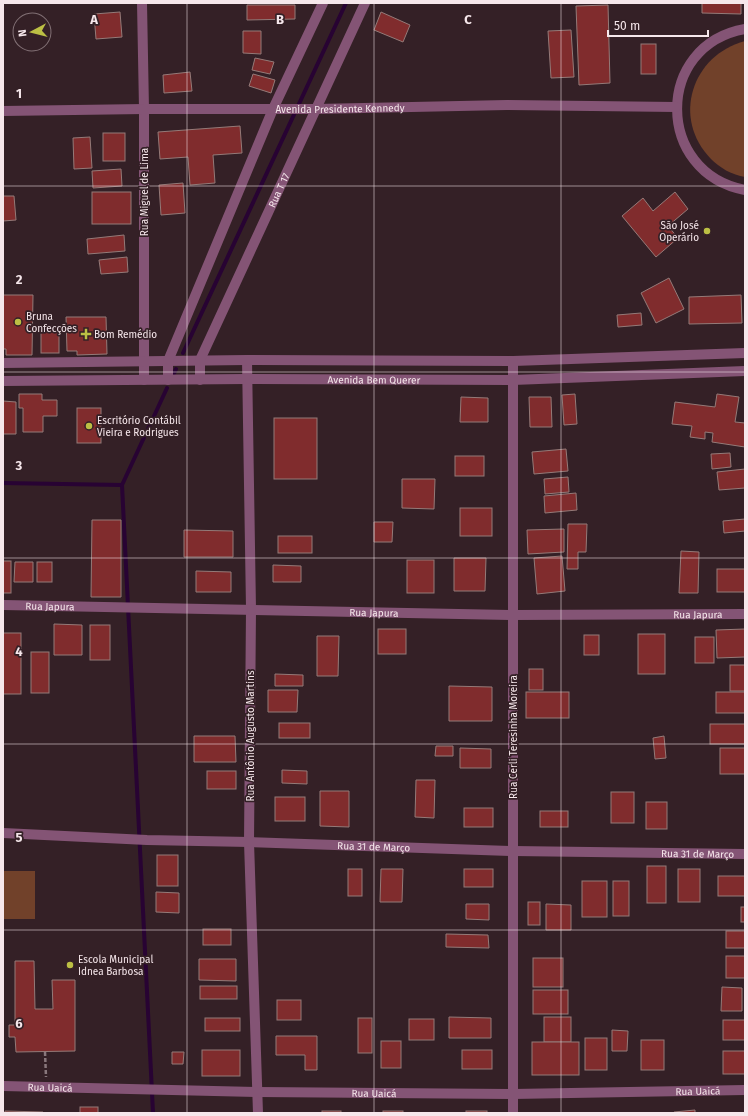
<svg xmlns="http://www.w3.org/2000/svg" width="748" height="1116" font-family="'Fira Sans',sans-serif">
<rect width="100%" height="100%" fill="#342026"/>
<!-- green -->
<g fill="#71412a">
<path d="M745,41v136c-13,-2 -25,-9 -34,-18 -40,-41 -19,-104 34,-118z"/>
<rect x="3" y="871" width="32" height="48"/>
</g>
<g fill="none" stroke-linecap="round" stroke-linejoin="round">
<!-- stream -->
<g stroke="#280333" stroke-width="4">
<polyline points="183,353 346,3"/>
<polyline points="174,373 176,369"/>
<polyline points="3,483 122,485"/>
<polyline points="153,1113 122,485 167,388"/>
</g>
</g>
<!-- building -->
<g fill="#802c2d" stroke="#947a78">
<polygon points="702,3 741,3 741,14 702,13"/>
<polygon points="247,5 295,5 295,19 247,20"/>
<polygon points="608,5 610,83 579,85 576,6"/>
<polygon points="120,12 122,37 96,39 94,14"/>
<polygon points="381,12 410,25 403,42 374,30"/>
<polygon points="571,30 574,77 551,78 548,31"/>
<polygon points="243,31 261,31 261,54 243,53"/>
<rect x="641" y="44" width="15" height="30"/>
<polygon points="255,58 274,62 270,74 252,70"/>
<polygon points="190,72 192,91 164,93 163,75"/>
<polygon points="253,74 275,80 271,93 249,86"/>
<polygon points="240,126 242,153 213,155 215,183 190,185 188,157 160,159 158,132"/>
<rect x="103" y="133" width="22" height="28"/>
<polygon points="90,137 92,168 74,169 73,138"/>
<polygon points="121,169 122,186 93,188 92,171"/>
<polygon points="183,183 185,213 161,215 159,185"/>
<rect x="92" y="192" width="39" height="32"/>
<polygon points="675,192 688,209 668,226 678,238 656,257 622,216 643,198 653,211"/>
<polygon points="3,196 14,196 16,220 3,221"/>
<polygon points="124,235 125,251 88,254 87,239"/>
<polygon points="127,257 128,272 101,274 99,260"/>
<polygon points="669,278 684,309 656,323 641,293"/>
<polygon points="3,295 33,295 32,355 6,355 6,349 3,349"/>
<polygon points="741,295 742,323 689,324 689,297"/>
<polygon points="641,313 642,325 618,327 617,315"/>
<polygon points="66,317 106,317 107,354 77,355 77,351 67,351"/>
<rect x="41" y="326" width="18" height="27"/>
<polygon points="19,394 42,394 42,400 57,400 57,416 43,416 43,432 23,432 23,408 19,408"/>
<polygon points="575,394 577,424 564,425 562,395"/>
<polygon points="717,394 739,397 735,422 745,423 745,447 712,442 713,433 705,432 705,439 690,437 692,426 672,424 675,402 715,407"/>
<polygon points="461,397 488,398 488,422 460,422"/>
<polygon points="529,397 551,397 552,427 530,427"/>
<polygon points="3,401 16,402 16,434 3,434"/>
<rect x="77" y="408" width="24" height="35"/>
<rect x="274" y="418" width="43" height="61"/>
<polygon points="566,449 568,471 534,474 532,452"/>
<polygon points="730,453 731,467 712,469 711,454"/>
<rect x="455" y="456" width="29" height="20"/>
<polygon points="745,469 745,488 719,490 717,472"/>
<polygon points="568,477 569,492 545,494 544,479"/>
<polygon points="402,479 435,479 434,509 402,508"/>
<polygon points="576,493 577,510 545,513 544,496"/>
<rect x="460" y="508" width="32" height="28"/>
<polygon points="745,519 745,531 724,533 723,521"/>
<polygon points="92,520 121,520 121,597 91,597"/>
<polygon points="374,522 393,522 392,542 374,542"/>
<polygon points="568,524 587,524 586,552 578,552 578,569 567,569"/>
<polygon points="564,529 564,552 528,554 527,530"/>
<polygon points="184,530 233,531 233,557 184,557"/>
<rect x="278" y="536" width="34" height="17"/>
<polygon points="681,551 699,552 698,593 679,593"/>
<polygon points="562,556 565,591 537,594 534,558"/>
<polygon points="454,558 486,558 485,591 454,591"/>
<rect x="407" y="560" width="27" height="33"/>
<rect x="3" y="561" width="8" height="32"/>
<polygon points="15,562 33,562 33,582 14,582"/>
<rect x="37" y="562" width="15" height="20"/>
<polygon points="273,565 301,566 301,582 273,582"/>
<rect x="717" y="569" width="28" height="23"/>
<polygon points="196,571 231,572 231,592 196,592"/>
<polygon points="54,624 82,625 82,655 54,655"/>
<rect x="90" y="625" width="20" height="35"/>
<rect x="378" y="629" width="28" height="25"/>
<polygon points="745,629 745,657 717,658 716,630"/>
<rect x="3" y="633" width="18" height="61"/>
<rect x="638" y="634" width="27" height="40"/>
<rect x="584" y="635" width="15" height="20"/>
<polygon points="317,636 339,636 338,676 317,676"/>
<rect x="695" y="637" width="19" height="26"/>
<rect x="31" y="652" width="18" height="41"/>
<rect x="730" y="665" width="15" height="26"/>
<rect x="529" y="669" width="14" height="21"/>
<polygon points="275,674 303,675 303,686 275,686"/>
<polygon points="449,686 492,687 492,721 449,721"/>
<polygon points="268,690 298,690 297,712 268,712"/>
<rect x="526" y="692" width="43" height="26"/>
<rect x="716" y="692" width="29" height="21"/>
<rect x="279" y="723" width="31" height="15"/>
<rect x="710" y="724" width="35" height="20"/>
<polygon points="194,736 235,736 236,762 194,762"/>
<polygon points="664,736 666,758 655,759 653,738"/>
<polygon points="436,746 453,746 453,756 435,756"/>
<polygon points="460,748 491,749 491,768 460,768"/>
<rect x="720" y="748" width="25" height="26"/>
<polygon points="282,770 307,771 307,784 282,783"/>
<rect x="207" y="771" width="29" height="18"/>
<polygon points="416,780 435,780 434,818 415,817"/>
<polygon points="320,791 349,791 349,827 320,826"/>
<rect x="611" y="792" width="23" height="31"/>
<rect x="275" y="797" width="30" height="24"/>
<rect x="646" y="802" width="21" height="27"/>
<rect x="464" y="808" width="29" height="19"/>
<rect x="540" y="811" width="28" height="16"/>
<rect x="157" y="855" width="21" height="31"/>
<rect x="647" y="866" width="19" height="37"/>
<rect x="348" y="869" width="14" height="27"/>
<polygon points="381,869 403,869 402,902 380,902"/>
<rect x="464" y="869" width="29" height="18"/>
<rect x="678" y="869" width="22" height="33"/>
<rect x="718" y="876" width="27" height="20"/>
<rect x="582" y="881" width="25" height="36"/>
<rect x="613" y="881" width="16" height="35"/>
<polygon points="156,892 179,893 179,913 156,912"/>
<rect x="528" y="902" width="12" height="23"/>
<polygon points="466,904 489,904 489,920 466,919"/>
<polygon points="546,904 571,905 571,930 546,930"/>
<rect x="741" y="907" width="4" height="15"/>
<rect x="203" y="929" width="28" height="16"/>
<rect x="726" y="931" width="19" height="17"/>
<polygon points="446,934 488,935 489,948 446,947"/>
<rect x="726" y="956" width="19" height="22"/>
<rect x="533" y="958" width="30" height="29"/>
<polygon points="199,959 236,959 236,981 199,980"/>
<polygon points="15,961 34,961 35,1009 53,1009 52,980 75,980 75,1051 16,1052 15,1037 9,1037 9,1025 15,1025"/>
<rect x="200" y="986" width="37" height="13"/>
<polygon points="722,987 742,988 742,1011 721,1011"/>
<rect x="533" y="990" width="35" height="24"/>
<rect x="277" y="1000" width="24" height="20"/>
<polygon points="449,1017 491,1018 491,1038 449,1038"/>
<rect x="544" y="1017" width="27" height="25"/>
<rect x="205" y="1018" width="35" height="13"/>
<rect x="358" y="1018" width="14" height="35"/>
<rect x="409" y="1019" width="25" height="21"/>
<rect x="723" y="1020" width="22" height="20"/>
<polygon points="612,1030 628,1031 627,1051 612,1051"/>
<polygon points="276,1036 317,1036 317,1070 305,1070 305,1055 276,1055"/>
<rect x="585" y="1038" width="22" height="32"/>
<rect x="641" y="1040" width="23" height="30"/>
<rect x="381" y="1041" width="20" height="27"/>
<rect x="532" y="1042" width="47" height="33"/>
<rect x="202" y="1050" width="38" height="26"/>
<rect x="462" y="1050" width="30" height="19"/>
<rect x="723" y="1051" width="22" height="23"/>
<polygon points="172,1052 184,1052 183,1064 172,1064"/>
<rect x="80" y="1107" width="18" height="6"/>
<polygon points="695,1110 695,1113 674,1113 674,1112"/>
<polygon points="5,1111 43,1112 43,1113 5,1113"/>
<rect x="322" y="1111" width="19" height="2"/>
<rect x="383" y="1111" width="20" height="2"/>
<rect x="466" y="1111" width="21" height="2"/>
</g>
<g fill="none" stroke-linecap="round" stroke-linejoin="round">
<!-- path -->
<polyline stroke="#89777c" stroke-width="2.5" stroke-dasharray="4 2" stroke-linecap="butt" points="45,1052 46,1077"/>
<!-- minor -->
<g stroke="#845475" stroke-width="10">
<polyline points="142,3 144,109 144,380"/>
<path d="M745,29c-91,16 -90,144 0,161"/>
<path id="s1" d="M3,111l141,-2h172l191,-4 169,2"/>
<polyline points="247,360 251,609 249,842 258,1113"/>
<polyline points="3,363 247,360 513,361 745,353"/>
<polyline points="168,380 168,361 273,109 323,3"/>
<path id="s2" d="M200,380v-20l165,-357"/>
<path id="s3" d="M3,381l244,-2 266,1 232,-9"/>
<path id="s4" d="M3,605l510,10 232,-1"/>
<path id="s5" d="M3,833l144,7 102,2 264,9 232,3"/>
<path id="s6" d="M3,1086l255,6 255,2 232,-4"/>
<polyline points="513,1113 513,361"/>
</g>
</g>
<!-- grid -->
<path fill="none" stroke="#f6e7eb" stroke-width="1" stroke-opacity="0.55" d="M187,3v1110M374,3v1110M561,3v1110M3,186h742M3,372h742M3,558h742M3,744h742M3,930h742"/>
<!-- markers -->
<g fill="#bcbf44" stroke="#342026" stroke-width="1.5">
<circle cx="707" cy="231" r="4"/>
<circle cx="18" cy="322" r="4"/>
<path d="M84 328h4v4h4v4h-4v4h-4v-4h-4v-4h4z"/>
<circle cx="89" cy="426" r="4"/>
<circle cx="70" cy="965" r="4"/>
</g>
<g text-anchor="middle" stroke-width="3.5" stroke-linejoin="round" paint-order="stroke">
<!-- street labels -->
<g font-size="10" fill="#f6e7eb" stroke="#342026">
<text dy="4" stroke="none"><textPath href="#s1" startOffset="337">Avenida Presidente Kennedy</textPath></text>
<text dy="4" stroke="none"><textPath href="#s2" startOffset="207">Rua T 17</textPath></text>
<text transform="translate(144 192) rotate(-90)" y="4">Rua Miguel de Lima</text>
<text dy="4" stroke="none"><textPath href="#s3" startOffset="371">Avenida Bem Querer</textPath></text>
<text dy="4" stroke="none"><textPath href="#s4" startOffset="47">Rua Japura</textPath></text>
<text dy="4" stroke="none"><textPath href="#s4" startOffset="371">Rua Japura</textPath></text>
<text dy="4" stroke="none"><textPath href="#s4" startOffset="695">Rua Japura</textPath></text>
<text transform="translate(250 736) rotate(-90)" y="4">Rua Antônio Augusto Martins</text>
<text transform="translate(513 737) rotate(-90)" y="4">Rua Cerli Teresinha Moreira</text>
<text dy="4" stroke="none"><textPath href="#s5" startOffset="371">Rua 31 de Março</textPath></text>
<text dy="4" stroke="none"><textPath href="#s5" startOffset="695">Rua 31 de Março</textPath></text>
<text dy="4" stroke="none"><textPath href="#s6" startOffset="47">Rua Uaicá</textPath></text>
<text dy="4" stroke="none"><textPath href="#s6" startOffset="695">Rua Uaicá</textPath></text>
<text dy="4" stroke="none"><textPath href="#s6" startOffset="371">Rua Uaicá</textPath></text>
</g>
<!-- poi labels -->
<g font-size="10" fill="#f6e7eb" stroke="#342026" text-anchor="start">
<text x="699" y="229" text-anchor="end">São José<tspan x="699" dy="12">Operário</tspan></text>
<text x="26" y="320">Bruna<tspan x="26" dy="12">Confecções</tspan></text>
<text x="94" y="338">Bom Remédio</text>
<text x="97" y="424">Escritório Contábil<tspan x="97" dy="12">Vieira e Rodrigues</tspan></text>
<text x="78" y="963">Escola Municipal<tspan x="78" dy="12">Idnea Barbosa</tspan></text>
</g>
</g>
<g font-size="13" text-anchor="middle" font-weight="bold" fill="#f6e7eb" stroke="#342026" stroke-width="3.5" stroke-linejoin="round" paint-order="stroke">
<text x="94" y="24">A</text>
<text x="280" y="24">B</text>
<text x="468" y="24">C</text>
<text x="19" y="98">1</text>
<text x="19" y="284">2</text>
<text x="19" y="470">3</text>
<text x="19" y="656">4</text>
<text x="19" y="842">5</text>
<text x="19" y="1028">6</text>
</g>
<!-- border -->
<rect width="748" height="1116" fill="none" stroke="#f6e7eb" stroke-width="8"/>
<!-- north arrow -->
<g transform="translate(32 32) rotate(263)"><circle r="19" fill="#342026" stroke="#827075"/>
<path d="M0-3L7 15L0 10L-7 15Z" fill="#bcbf44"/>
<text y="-6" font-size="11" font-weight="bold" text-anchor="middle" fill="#f6e7eb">N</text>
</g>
<!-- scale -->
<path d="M608 30v6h100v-6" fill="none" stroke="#f6e7eb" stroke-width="2"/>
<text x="614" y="30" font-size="12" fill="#f6e7eb" stroke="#342026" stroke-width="3" paint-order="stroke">50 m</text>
</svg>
